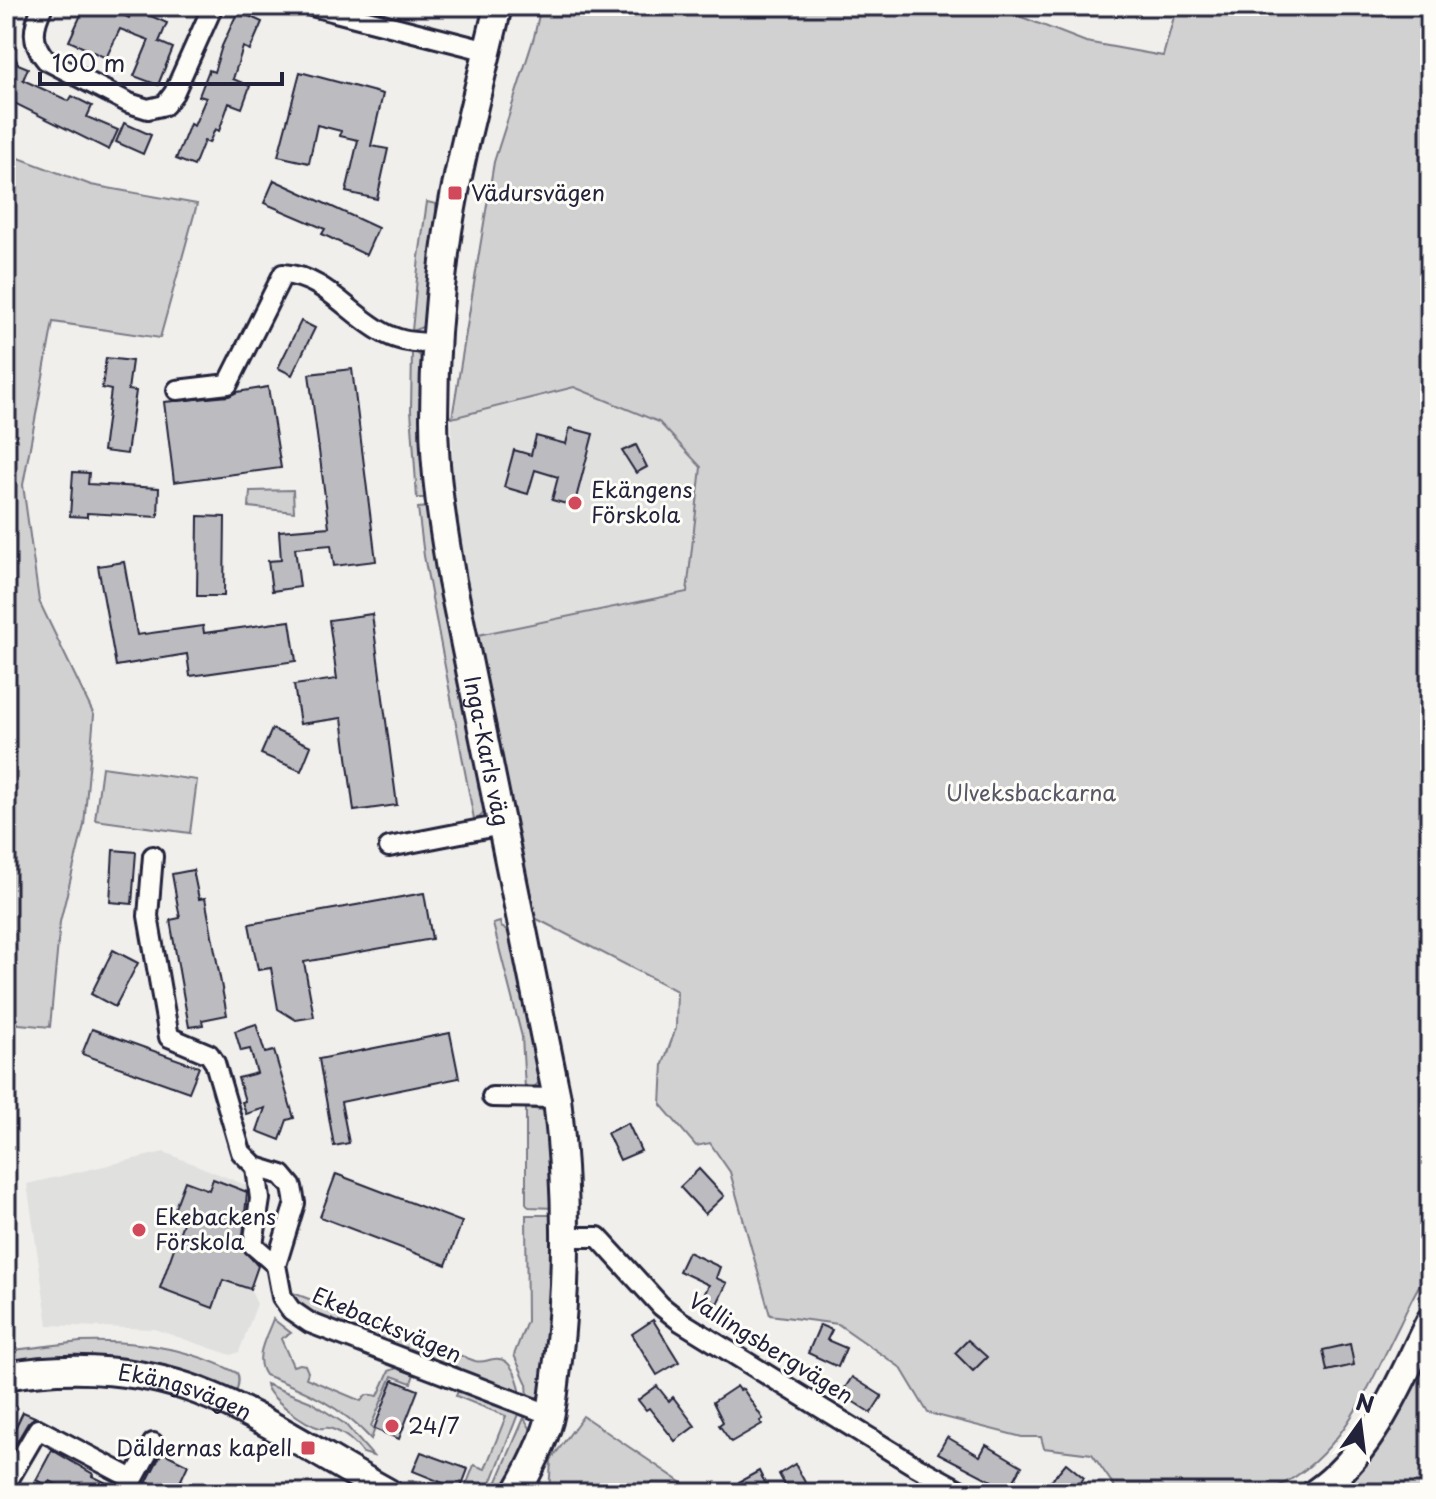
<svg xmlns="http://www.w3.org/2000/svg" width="1436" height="1499" font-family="'Playpen Sans',sans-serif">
<rect width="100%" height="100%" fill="#f0efec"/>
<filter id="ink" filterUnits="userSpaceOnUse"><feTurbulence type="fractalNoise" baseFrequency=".0125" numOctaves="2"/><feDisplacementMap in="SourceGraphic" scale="16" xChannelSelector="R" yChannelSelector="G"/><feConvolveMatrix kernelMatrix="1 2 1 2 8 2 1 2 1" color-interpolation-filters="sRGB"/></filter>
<g filter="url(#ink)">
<!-- built -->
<g fill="#e0e0df">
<polygon points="574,387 659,422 701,467 687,592 473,636 453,539 452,418"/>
<polygon points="164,1152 248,1186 252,1194 254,1206 236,1254 260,1262 250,1289 257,1304 239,1352 231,1355 154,1329 48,1325 27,1184"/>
</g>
<!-- green -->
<g fill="#d2d1d1" stroke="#7a7a86" stroke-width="2">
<path d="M541,6h452l93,36 77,14 14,-50h253v1264c-13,16 -21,35 -30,54 -34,67 -60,139 -136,169h-145l-27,-39 -48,-6 -3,-11h-19l-94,-24 -27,-45 -63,-44 -68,-9 -40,-143 -20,-29 -14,3 -35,-41 2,-41 13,-36 1,-37 -142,-73 -62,-282 214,-44 14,-125 -42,-45 -85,-35 -122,31 42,-256 40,-125z"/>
<polygon points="6,146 16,157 91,185 197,204 160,338 53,322 23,485 39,601 94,715 84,825 60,922 50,1027 19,1024 6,1017"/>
<polygon points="427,202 436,204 437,239 425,326 412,331 419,257"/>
<polygon points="412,353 417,353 424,359 429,498 417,498 411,410"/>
<polygon points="293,490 294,512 249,507 250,491"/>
<path d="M429,507l57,297c-2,7 -3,14 -12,15l-50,-263 -6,-48z"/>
<polygon points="102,767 197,780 190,833 95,820"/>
<path d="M500,922l1,5 6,3 17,39 18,109c-5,7 -8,11 -17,10l-3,-51 -29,-113z"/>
<polygon points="526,1108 542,1110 550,1118 554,1208 529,1207 526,1203"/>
<polygon points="526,1215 554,1215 555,1250 544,1393 535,1398 528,1397 527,1384 514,1355 527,1321"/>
<path d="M293,1293l182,68c9,2 11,-1 19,-2 19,-3 26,25 27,39l-209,-83 -22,-19z"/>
<path d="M273,1319l18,14 -10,6 12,27 7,-2 5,1 3,7 -2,6 55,23c6,-8 8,-7 17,-5l11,-25 8,-3 17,6 -3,9 -19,-7 -21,50 3,5 -3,8c-29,-32 -66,-49 -106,-64 -12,-17 1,-37 8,-56z"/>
<polygon points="1430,1341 1430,1493 1333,1493"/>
<path d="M80,1342c53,-2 110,6 157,31 4,6 0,16 -2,23l-229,-29v-16z"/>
<path d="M266,1384l45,18 34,22 28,32 -10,-3c-7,-10 -19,-20 -31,-24 -6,-3 -6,0 -12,-1 -15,-4 -52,-30 -54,-44z"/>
<polygon points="458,1391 518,1414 493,1478 484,1493 434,1493 408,1481 421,1481 438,1488 441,1482 464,1491 474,1465 485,1469 506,1416 456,1396"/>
<polygon points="583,1416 690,1488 714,1493 549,1493 551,1460"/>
<polygon points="524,1418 533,1433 514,1473 502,1493 492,1493"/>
</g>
<!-- building -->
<g fill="#bcbcc0" stroke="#22223b" stroke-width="2">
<polygon points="85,6 104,6 129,18 133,8 167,23 159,42 173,48 158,85 134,76 149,40 120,29 106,58 69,41"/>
<polygon points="238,11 262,22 250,50 243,47 233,79 250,86 242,108 229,103 219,131 215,129 209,143 204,141 194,166 176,159 190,124 194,126 206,98 199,96 209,70 214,72 222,46"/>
<polygon points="6,37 18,64 28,68 23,80 69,101 72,96 92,106 87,117 118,130 109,150 6,99"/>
<polygon points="300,72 383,94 371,146 388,149 377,199 346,192 358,140 340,136 341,131 317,125 309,163 278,156"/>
<polygon points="124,123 151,135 143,154 116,142"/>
<polygon points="274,180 378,228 366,255 322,234 325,229 264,203"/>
<polygon points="301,321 315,328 292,375 278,368"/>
<polygon points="106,358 132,361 128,390 136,391 127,454 103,451 111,390 102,388"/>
<polygon points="352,369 376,561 334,566 331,545 295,548 300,587 272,591 268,561 281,560 279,531 329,527 309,374"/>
<polygon points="268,387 281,468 174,482 164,402 229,396 237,392"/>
<polygon points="570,428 593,434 574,506 552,500 558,477 535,470 528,494 504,487 514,450 531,455 536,436 566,444"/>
<polygon points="636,445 647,467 636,473 622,451"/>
<polygon points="73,472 89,473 88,484 159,488 158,517 87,513 87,517 70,516"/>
<polygon points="198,516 225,517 224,596 197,596"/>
<polygon points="124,562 137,635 203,626 204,633 290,621 296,661 190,676 187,654 116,666 98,566"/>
<polygon points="372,614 397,805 354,811 342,718 300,724 294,685 337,679 329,620"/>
<polygon points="272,729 311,746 301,771 261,754"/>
<polygon points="113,850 136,852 132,904 110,902"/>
<polygon points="193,870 199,899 205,898 227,1015 202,1020 203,1025 189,1027 170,920 180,918 172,874"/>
<polygon points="424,893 432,939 304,962 314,1017 296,1020 278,1009 271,968 258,970 249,924"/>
<polygon points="113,950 138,963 115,1007 91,994"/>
<polygon points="256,1024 265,1053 274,1051 294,1118 287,1120 280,1140 257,1131 265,1108 246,1114 242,1102 245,1101 238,1078 257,1073 250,1049 241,1051 235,1031"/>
<polygon points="92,1029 199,1067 189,1092 82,1054"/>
<polygon points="450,1033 459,1078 341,1102 349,1143 334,1146 319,1059"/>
<polygon points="628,1123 641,1151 620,1160 607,1133"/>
<polygon points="699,1169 724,1196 705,1214 680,1187"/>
<polygon points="336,1174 462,1222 446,1265 320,1217"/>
<polygon points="213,1179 247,1192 242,1248 258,1266 250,1289 223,1280 213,1308 160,1288 184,1220 172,1216 185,1181 209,1190"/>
<polygon points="688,1252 720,1267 716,1278 727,1283 717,1304 703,1297 709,1285 679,1271"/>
<polygon points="653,1320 679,1362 657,1375 632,1334"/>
<polygon points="820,1325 832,1330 827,1340 846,1348 838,1367 808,1353"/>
<polygon points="968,1340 987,1357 973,1371 955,1353"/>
<polygon points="1350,1344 1354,1365 1327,1371 1323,1350"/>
<polygon points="852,1377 882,1396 871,1413 841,1394"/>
<polygon points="393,1380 418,1390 399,1439 374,1429"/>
<polygon points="657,1386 669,1401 673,1397 695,1426 675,1441 649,1408 646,1410 638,1400"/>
<polygon points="737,1386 740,1390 743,1389 763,1419 760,1421 762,1424 731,1442 719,1425 723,1422 713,1402"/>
<polygon points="23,1412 35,1417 28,1423 6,1460 6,1447"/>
<polygon points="947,1437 980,1456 986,1445 1022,1466 1007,1493 990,1484 992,1481 938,1453"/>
<polygon points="52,1450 93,1474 92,1476 115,1487 114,1493 72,1493 50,1481 47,1486 36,1480"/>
<polygon points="162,1452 188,1465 175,1493 141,1493"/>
<polygon points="421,1452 468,1469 460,1490 413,1471"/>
<polygon points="1066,1463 1084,1478 1072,1493 1041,1493"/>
<polygon points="795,1464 806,1484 789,1493 779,1474"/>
<polygon points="759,1471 768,1489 760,1493 745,1493 739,1482"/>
</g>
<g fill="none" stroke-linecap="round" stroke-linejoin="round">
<defs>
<g id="street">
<path d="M43,6c-10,20 -13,36 3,54l83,43 19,6 17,-4 9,-12 39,-87"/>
<polyline points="312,6 488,51"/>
<path d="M177,390l51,-6 55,-110c42,2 68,43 103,60 16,8 32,9 50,9"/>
<polyline points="389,847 502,825"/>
<polyline points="153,856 148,916 169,1037 209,1054 215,1063 241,1152 256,1167 282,1175 292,1187 295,1203 276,1265 282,1297 291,1310 310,1323 551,1415"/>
<polyline points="492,1097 557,1098"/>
<polyline points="256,1167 260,1199 253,1245 276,1265"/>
<polyline points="564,1237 598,1237 661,1306 680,1321 912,1464 965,1493"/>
<polyline points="6,1484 38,1429 133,1479"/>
<polyline points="126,1493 153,1443"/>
</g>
<g id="secondary">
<path id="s1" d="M498,6c-17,75 -38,149 -50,225 -9,62 -14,125 -14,187 0,55 9,109 18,163l105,517c10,87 11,176 1,262 -3,20 -4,42 -9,61 -7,25 -20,50 -33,72"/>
<path id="s2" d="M6,1376c67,-12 142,-7 205,20 62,26 119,65 178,97"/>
<path d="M1315,1493c59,-41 84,-111 115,-172"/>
</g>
</defs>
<!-- street casing -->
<use href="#street" stroke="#22223b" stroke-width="24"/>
<!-- secondary casing -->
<use href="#secondary" stroke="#22223b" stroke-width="32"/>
<!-- street -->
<use href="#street" stroke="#fdfcf7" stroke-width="18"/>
<!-- secondary -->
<use href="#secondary" stroke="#fdfcf7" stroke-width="26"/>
</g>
</g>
<!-- markers -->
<g fill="#d1495b" stroke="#fdfcf7" stroke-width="3">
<rect x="447" y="185" width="16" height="16" rx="4"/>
<circle cx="575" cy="503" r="8"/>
<circle cx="139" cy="1230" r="8"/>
<circle cx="392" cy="1426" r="8"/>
<rect x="300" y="1440" width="16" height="16" rx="4"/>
</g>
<g text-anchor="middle" stroke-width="6" stroke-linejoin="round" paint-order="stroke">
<!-- poi labels -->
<g font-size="22" fill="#22223b" stroke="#fdfcf7" text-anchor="start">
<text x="471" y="201">Vädursvägen</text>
<text x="591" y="498">Ekängens<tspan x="591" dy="25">Förskola</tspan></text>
<text x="155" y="1225">Ekebackens<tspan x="155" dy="25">Förskola</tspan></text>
<text x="408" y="1434">24/7</text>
<text x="292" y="1456" text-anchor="end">Däldernas kapell</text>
</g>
<!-- street labels -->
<g font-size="22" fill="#22223b" stroke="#fdfcf7">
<text dy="8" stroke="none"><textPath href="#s1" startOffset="756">Inga-Karls väg</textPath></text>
<text transform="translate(387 1325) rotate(23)" y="8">Ekebacksvägen</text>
<text transform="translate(771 1348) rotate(32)" y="8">Vallingsbergvägen</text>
<text dy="8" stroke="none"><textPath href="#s2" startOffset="182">Ekängsvägen</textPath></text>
</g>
<!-- park labels -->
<g font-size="22" fill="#575768" stroke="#fdfcf7">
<text x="1031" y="801">Ulveksbackarna</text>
</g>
</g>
<!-- margin -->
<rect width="1436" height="1499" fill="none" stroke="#fdfcf7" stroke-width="32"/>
<rect x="16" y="16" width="1404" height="1467" fill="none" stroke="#22223b" stroke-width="3" filter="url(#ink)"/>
<!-- north arrow -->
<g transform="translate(1360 1423) rotate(14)" stroke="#fdfcf7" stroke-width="6" paint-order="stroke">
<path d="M0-6L14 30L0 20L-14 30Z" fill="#22223b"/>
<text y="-12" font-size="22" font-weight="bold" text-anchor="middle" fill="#22223b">N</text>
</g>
<!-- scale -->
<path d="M40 72v12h242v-12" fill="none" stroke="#22223b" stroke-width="4"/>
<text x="52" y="72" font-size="24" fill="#22223b" stroke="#fdfcf7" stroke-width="6" paint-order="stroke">100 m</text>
</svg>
